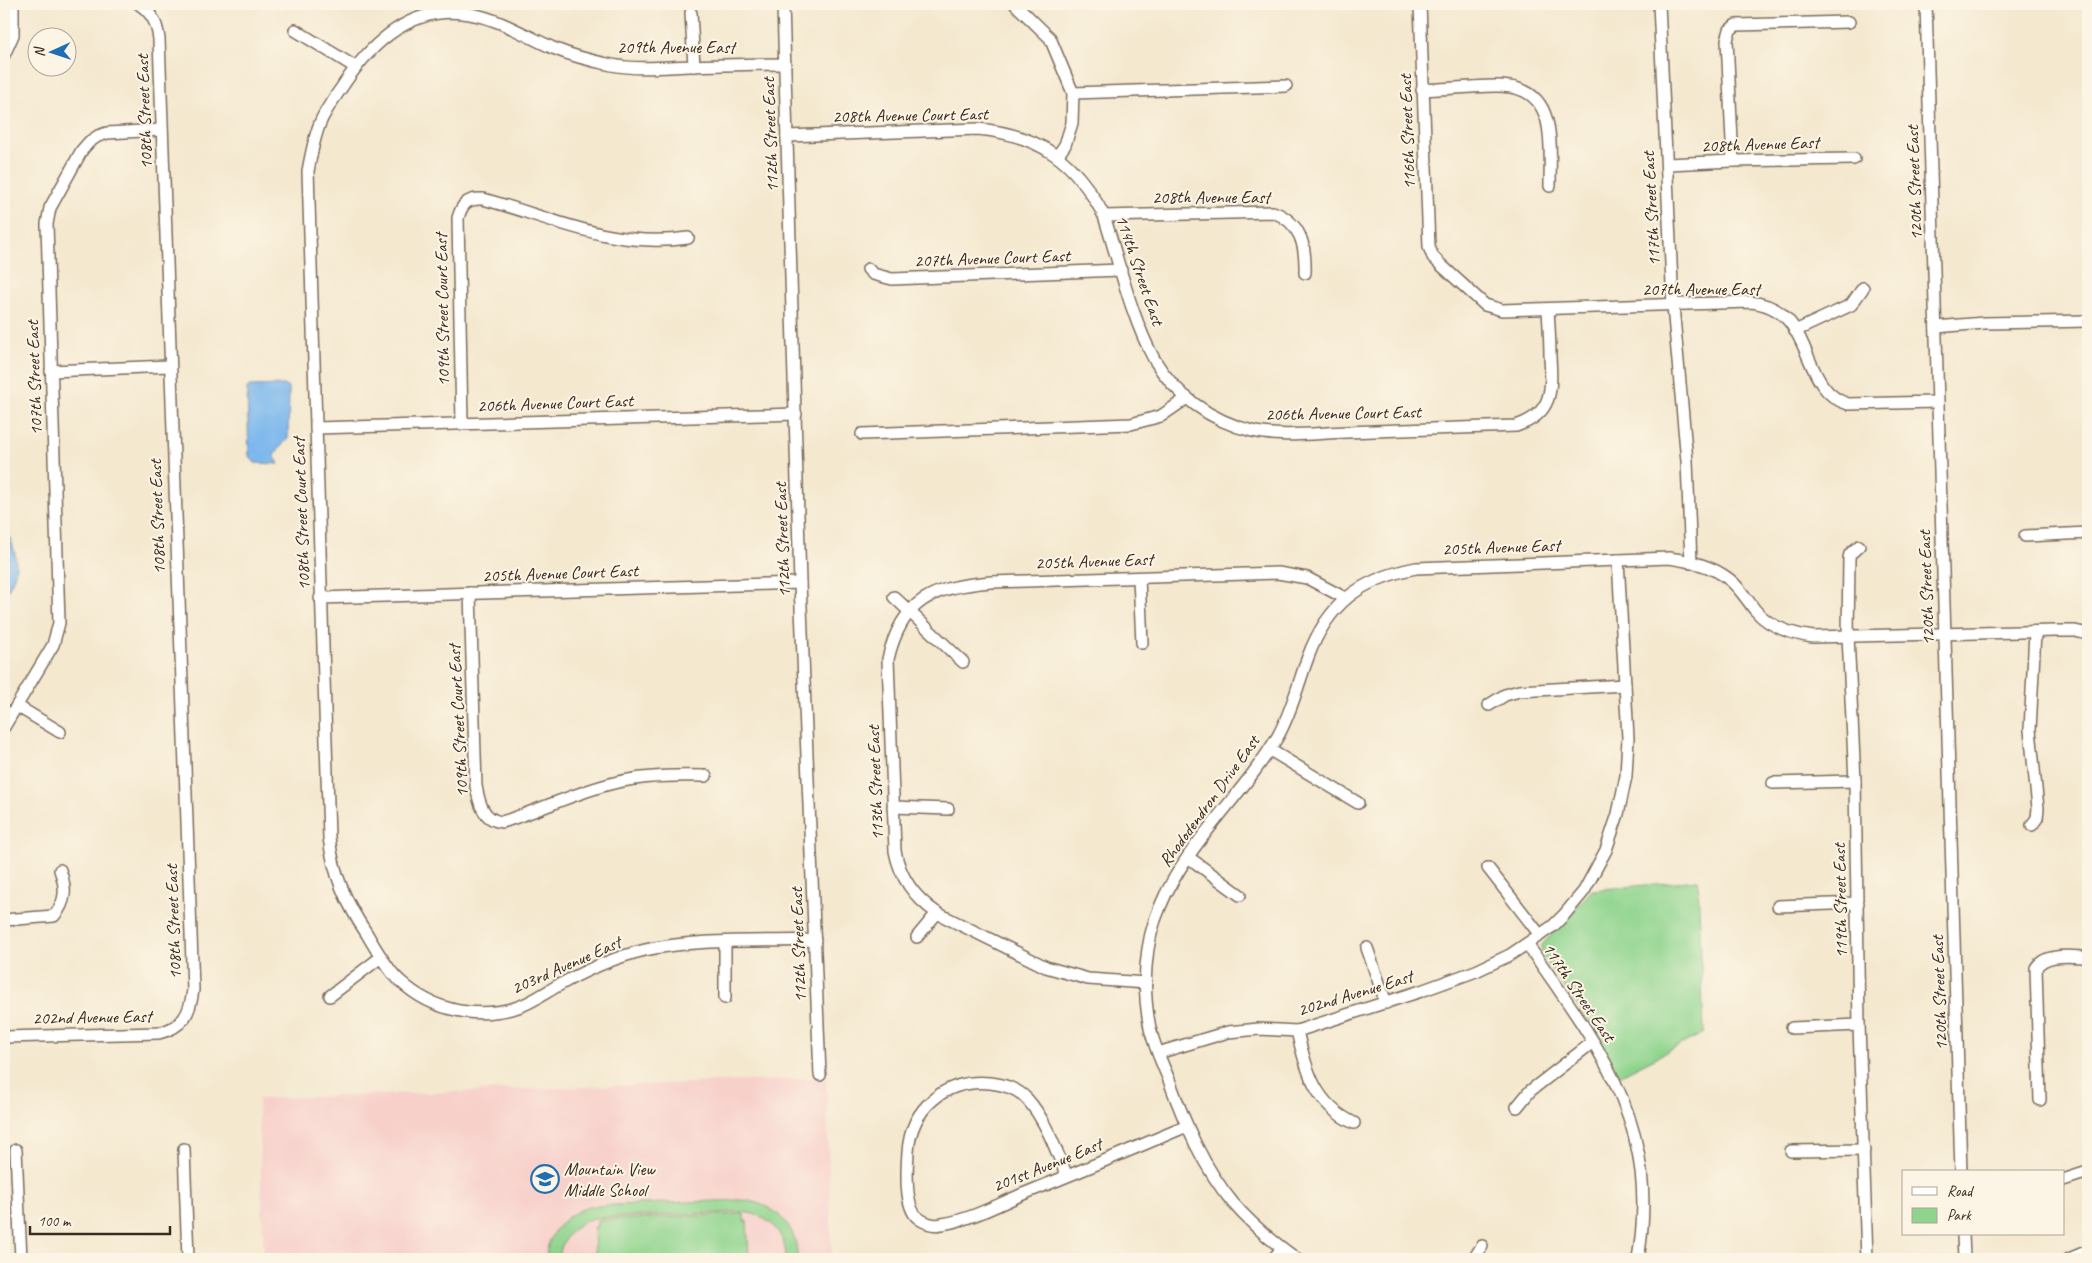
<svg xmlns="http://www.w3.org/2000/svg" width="2092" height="1263" font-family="Caveat,sans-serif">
<rect width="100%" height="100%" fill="#fcf5e5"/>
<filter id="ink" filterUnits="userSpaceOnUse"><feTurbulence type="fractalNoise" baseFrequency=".02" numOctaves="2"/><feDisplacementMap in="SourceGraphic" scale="10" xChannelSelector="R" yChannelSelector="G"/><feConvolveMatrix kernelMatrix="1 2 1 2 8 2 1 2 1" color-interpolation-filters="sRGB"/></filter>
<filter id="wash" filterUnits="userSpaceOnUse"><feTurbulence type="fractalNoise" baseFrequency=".0096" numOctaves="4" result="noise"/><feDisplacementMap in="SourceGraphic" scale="20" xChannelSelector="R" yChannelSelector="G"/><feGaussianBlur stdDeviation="1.12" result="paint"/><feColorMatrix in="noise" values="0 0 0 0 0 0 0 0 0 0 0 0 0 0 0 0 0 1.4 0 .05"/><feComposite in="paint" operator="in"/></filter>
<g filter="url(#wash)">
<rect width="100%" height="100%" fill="#f4e8cf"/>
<!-- built -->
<polygon fill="#f7d0ca" points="826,1078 832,1259 264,1259 258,1099"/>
<!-- green -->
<g fill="#8ed48d" stroke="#647f56">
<polygon points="1698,880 1704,1033 1619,1076 1589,1023 1543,957 1541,946 1592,890"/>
<path d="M739,1200c33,1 60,25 58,59h-11c0,-27 -19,-46 -46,-47l-147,6c-20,7 -32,20 -34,41h-13c1,-27 20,-46 45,-53z"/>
<polygon points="744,1214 744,1221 747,1221 749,1259 595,1259 594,1227 597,1227 597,1220"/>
</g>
<!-- water -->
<g fill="#7cb7ed" stroke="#5c7086">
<polygon points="283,385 289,388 289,391 288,438 274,455 279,464 255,463 249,456 247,388 250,386"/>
<path d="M4,529c15,21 17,45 0,66z"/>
</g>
</g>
<g filter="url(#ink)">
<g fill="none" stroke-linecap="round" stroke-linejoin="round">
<defs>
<g id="minor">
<polyline points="783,4 800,583 820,1075"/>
<polyline points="1015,4 1050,38 1073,93 1072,123 1065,145 1058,155"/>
<path d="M1420,4l9,243 4,10 8,8 44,40 17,5 247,-8c68,5 48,87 99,102l90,-2"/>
<polyline points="1659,4 1673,306 1687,461 1691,563"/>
<polyline points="1926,4 1961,1172"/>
<polyline points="691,13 694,66"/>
<polyline points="295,30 355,67"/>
<polyline points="4,55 13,35 13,4"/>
<path d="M785,64c-31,0 -63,1 -94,2 -27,1 -53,4 -79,-1 -20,-4 -40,-9 -59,-17 -27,-12 -53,-29 -83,-34 -55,-10 -95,25 -124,67 -9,14 -20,27 -26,42 -6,15 -9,32 -12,48l21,666c4,37 17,66 38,97 8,14 17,29 27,41 32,34 77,45 121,33 16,-4 32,-17 46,-24 27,-15 55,-27 84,-34 54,-12 115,-8 170,-10"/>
<path d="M1422,90c17,-1 34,-2 50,-3 32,-2 65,-5 75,34 5,20 3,44 3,65"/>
<polyline points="1073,93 1286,86"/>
<path d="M787,136l191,-7c62,6 98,32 126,87 15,46 27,101 50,143 21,36 57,62 98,72 29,7 64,2 94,1 57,-2 113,-4 170,-6 37,-12 36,-36 34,-69 0,-16 -1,-32 -2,-47"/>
<polyline points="1733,161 1727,40 1730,30 1736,25 1849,22"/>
<polyline points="1667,164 1733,161 1854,159"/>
<path d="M1104,216l169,-4c28,10 33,34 32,61"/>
<polyline points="868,269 873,274 892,279 1121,270"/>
<polyline points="1936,327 1984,323 2088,321"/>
<polyline points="1795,331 1851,305 1863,288"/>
<polyline points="51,371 169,366"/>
<path d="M462,423l-4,-205c4,-14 9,-20 25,-19 70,19 129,50 205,39"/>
<polyline points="316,428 796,414"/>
<polyline points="862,434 1131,424 1161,416 1187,398"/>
<polyline points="2025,536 2088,533"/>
<polyline points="1859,546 1850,554 1849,558 1848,636 1855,781 1859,1025 1867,1259"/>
<polyline points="1139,578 1142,643"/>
<path d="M470,593l6,193c3,17 7,34 26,36 39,-12 76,-31 116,-40 29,-7 59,-7 88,-6"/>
<polyline points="894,597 963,662"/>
<polyline points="320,598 800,583"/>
<polyline points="1489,705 1505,695 1519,691 1625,685"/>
<polyline points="17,706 60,732"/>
<polyline points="4,727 53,645 59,623 47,224 50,208 82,150 89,142 98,136 107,133 161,130"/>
<polyline points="1270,750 1358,803"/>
<polyline points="1773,783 1855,781"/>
<polyline points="893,807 948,809"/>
<polyline points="2032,825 2037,818 2038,808 2030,730 2035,632"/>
<polyline points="1188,857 1240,895"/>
<polyline points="1488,868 1540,935"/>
<polyline points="1778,906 1858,903"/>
<path d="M4,920l50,-4c13,-15 12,-29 6,-46"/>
<polyline points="917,937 937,913"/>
<path d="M1527,944c73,104 134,181 111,315"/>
<polyline points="1367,948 1386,1003"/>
<path d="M1146,983l-58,-4 -42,-12 -109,-54c-22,-15 -37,-35 -42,-62l-7,-192c14,-60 45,-72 103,-77l287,-9 29,5 38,20"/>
<polyline points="330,996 381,957"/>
<polyline points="725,998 725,943"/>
<polyline points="1792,1028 1859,1025"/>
<path d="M1297,1031c9,39 18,74 57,92"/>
<path d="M4,1037l155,-4c24,-6 31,-19 34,-43l-34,-951c-2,-16 -7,-26 -20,-35"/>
<polyline points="1158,1053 1228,1032 1259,1029 1297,1031 1421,991 1476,971 1510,955 1553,926 1564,915 1584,891 1606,850 1618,814 1626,776 1628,738 1618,560"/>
<path d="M2040,1100l-4,-132c9,-16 37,-11 52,-11"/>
<polyline points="1517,1107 1530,1091 1593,1042"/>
<polyline points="184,1149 188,1259"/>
<polyline points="16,1150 21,1259"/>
<polyline points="1791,1151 1864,1150"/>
<path d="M1067,1176c-11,-25 -21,-56 -40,-77 -9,-10 -24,-15 -37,-16 -44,-4 -79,24 -82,69 -1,16 -4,53 9,65 7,6 17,9 25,7 28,-4 55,-19 81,-30 55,-22 110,-45 164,-68"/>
<polyline points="2063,1180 2088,1172"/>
<polyline points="1963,1234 1964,1259"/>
<polyline points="1273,1259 1282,1249"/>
<path d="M1297,1259c-23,-16 -45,-34 -64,-56 -30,-36 -48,-79 -64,-123 -7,-17 -15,-34 -19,-52 -8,-39 -6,-85 10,-121 26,-64 83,-111 118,-171 14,-25 20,-52 30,-79 20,-54 53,-78 108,-89l253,-10c22,3 44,8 61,22 10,8 17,20 25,30 14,17 37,24 58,27l243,-6h19l13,3"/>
<polyline points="1474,1259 1482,1246"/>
<polyline points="2069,1259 2088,1251"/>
</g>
</defs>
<!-- minor casing -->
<use href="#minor" stroke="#7c6c5c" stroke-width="14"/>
<!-- minor -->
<use href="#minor" stroke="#fff" stroke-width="11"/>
</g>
</g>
<!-- icons -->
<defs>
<symbol id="school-ring" viewBox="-11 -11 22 22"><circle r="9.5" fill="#fcf5e5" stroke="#1f6fb2" stroke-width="1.5"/><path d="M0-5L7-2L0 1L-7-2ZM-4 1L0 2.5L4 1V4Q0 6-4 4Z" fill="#1f6fb2"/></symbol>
</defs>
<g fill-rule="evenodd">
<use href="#school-ring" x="529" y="1163" width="32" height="32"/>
</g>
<g text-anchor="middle" stroke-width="4" stroke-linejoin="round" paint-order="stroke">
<!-- street labels -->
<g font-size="18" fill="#3b2a1e" stroke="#fcf5e5">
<text x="676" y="53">209th Avenue East</text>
<text transform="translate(144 112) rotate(-92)" y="6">108th Street East</text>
<text transform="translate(910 115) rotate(-1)" y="6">208th Avenue Court East</text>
<text transform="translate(1407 132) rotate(-92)" y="6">116th Street East</text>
<text transform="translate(770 135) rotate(-92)" y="6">112th Street East</text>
<text transform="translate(1760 144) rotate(-2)" y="6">208th Avenue East</text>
<text transform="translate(1914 183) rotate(-92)" y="6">120th Street East</text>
<text x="1211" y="203">208th Avenue East</text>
<text transform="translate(1651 209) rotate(-93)" y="6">117th Street East</text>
<text transform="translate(992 258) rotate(-2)" y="6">207th Avenue Court East</text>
<text transform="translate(1140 270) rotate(71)" y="6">114th Street East</text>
<text x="1701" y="295">207th Avenue East</text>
<text transform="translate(442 310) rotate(-91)" y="6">109th Street Court East</text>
<text transform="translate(34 378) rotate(-92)" y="6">107th Street East</text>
<text transform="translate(555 403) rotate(-2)" y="6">206th Avenue Court East</text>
<text transform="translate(1343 413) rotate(-1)" y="6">206th Avenue Court East</text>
<text transform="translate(301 514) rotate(-92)" y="6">108th Street Court East</text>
<text transform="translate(157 517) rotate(-92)" y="6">108th Street East</text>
<text transform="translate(782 540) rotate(-92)" y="6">112th Street East</text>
<text transform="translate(1501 547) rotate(-2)" y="6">205th Avenue East</text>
<text transform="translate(1094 561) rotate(-2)" y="6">205th Avenue East</text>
<text transform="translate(560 573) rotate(-2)" y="6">205th Avenue Court East</text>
<text transform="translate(1926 588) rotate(-92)" y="6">120th Street East</text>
<text transform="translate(458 721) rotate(-93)" y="6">109th Street Court East</text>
<text transform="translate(875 783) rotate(-92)" y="6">113th Street East</text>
<text transform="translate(1209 801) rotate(-54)" y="6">Rhododendron Drive East</text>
<text transform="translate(1840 901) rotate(-91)" y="6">119th Street East</text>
<text transform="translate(173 922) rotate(-92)" y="6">108th Street East</text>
<text transform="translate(798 945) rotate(-92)" y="6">112th Street East</text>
<text transform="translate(566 965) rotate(-24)" y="6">203rd Avenue East</text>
<text transform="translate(1579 992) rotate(56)" y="6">117th Street East</text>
<text transform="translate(1355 993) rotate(-17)" y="6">202nd Avenue East</text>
<text transform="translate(1939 993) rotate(-92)" y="6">120th Street East</text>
<text transform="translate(92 1017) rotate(-1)" y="6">202nd Avenue East</text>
<text transform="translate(1047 1165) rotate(-22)" y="6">201st Avenue East</text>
</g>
<!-- poi labels -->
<g font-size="18" fill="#3b2a1e" stroke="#fcf5e5" text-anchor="start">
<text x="564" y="1175">Mountain View<tspan x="564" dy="21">Middle School</tspan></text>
</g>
</g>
<!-- margin -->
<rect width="2092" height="1263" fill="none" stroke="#fcf5e5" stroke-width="20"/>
<!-- legend -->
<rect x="1902" y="1170" width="162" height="65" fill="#fcf5e5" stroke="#afa495"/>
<rect x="1912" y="1187" width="25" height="8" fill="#ffffff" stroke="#afa495"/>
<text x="1947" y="1196" font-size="15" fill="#3b2a1e">Road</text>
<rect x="1912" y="1208" width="25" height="15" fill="#8ed48d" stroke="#afa495"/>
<text x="1947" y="1220" font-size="15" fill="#3b2a1e">Park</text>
<!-- north arrow -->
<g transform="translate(52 52) rotate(267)"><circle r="24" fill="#fcf5e5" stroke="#afa495"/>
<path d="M0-4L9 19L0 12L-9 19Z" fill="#1f6fb2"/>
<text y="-8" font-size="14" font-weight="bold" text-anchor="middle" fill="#3b2a1e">N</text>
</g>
<!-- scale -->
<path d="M30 1226v8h140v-8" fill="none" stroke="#3b2a1e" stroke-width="2.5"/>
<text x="38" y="1226" font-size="15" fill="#3b2a1e" stroke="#fcf5e5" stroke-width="4" paint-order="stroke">100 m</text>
</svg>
